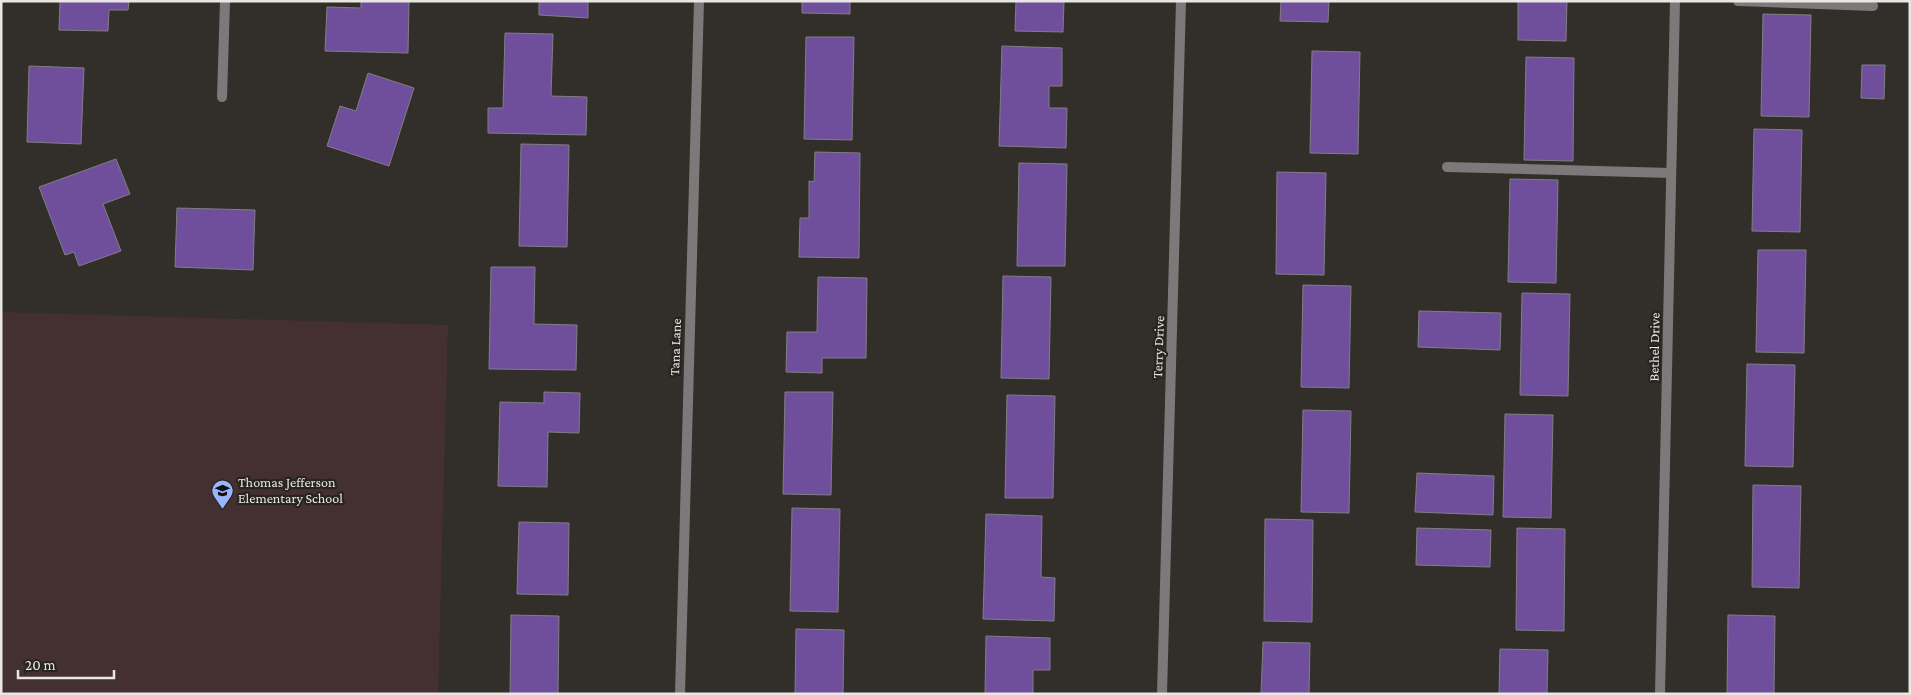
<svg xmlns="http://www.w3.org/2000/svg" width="1911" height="695" font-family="'Crimson Pro',serif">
<rect width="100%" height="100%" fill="#322e29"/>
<!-- education -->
<polygon fill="#443031" points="1,312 448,325 438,694 1,694"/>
<!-- building -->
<g fill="#6f4f9c" stroke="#817f85">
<polygon points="60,1 129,1 128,10 109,10 108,31 59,30"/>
<polygon points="361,1 409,1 408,53 325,51 327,7 361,8"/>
<polygon points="539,1 588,1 588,18 539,15"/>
<polygon points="802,1 850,1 850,14 802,13"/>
<polygon points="1016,1 1064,1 1063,32 1015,31"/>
<polygon points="1281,1 1329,1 1328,22 1280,21"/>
<polygon points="1518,1 1567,1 1566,41 1518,40"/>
<polygon points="1763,14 1811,15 1809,117 1761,116"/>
<polygon points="505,33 553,34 551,96 587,97 586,135 488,133 488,108 503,108"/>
<polygon points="806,37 854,37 852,140 804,139"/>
<polygon points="1002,46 1062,48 1062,86 1049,86 1049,108 1067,108 1066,148 999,146"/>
<polygon points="1312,51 1360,52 1358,154 1310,153"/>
<polygon points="1526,57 1574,58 1573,161 1524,160"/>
<polygon points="1862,65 1885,65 1884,99 1861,98"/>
<polygon points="29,66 84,68 81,144 27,142"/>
<polygon points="368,73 414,88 389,166 327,146 340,106 356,111"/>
<polygon points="1754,129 1802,130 1800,232 1752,231"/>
<polygon points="521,144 569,145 567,247 519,246"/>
<polygon points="815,152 860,153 859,258 799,257 800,218 809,218 809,181 814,182"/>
<polygon points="116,159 130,194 103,204 121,251 79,266 74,252 65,255 39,187"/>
<polygon points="1019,163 1067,164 1065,266 1017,266"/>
<polygon points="1277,172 1326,173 1324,275 1276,274"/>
<polygon points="1510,179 1558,180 1556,283 1508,282"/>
<polygon points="177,208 255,210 253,270 175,267"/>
<polygon points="1758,250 1806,250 1804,353 1756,352"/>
<polygon points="491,267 535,267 534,324 577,325 576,370 489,369"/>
<polygon points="1003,276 1051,277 1049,379 1001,378"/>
<polygon points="818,277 867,278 866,358 822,358 822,373 786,372 787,332 817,332"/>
<polygon points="1303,285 1351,286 1349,388 1301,387"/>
<polygon points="1522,293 1570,294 1568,396 1520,395"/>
<polygon points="1419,311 1501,313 1500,350 1418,347"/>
<polygon points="1747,364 1795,365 1793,467 1745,466"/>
<polygon points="544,392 580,393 579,433 548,432 547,487 498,486 500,402 544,403"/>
<polygon points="785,392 833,392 831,495 783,494"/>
<polygon points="1007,395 1055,396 1053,498 1005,498"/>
<polygon points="1303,410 1351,411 1349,513 1301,512"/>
<polygon points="1505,414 1553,415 1551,518 1503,517"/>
<polygon points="1417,473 1494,476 1493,515 1415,512"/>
<polygon points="1753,485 1801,486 1799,588 1752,587"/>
<polygon points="792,508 840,509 838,612 790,611"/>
<polygon points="986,514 1042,516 1041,577 1055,578 1054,621 983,619"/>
<polygon points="1265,519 1313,520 1312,622 1264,621"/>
<polygon points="519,522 569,523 568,595 517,594"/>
<polygon points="1417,528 1491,530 1490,567 1416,565"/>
<polygon points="1517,528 1565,529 1564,631 1516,630"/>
<polygon points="511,615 559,616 558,694 510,694"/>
<polygon points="1728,615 1775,616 1774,694 1727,694"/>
<polygon points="796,629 844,630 843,694 795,694"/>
<polygon points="986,636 1050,638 1050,670 1033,670 1033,694 985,694"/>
<polygon points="1263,642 1310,643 1309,694 1261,694"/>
<polygon points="1500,649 1548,650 1547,694 1499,694"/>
</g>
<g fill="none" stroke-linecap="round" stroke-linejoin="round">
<!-- lane -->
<g stroke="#7d797a" stroke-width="10">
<polyline points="1738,1 1873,6"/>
<polyline points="1447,167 1671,173"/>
</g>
<!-- street -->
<g stroke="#7d797a" stroke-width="10">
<polyline points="222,97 225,1"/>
<polyline points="680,694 699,1"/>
<polyline points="1162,694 1181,1"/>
<polyline points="1660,694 1675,1"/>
</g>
</g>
<!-- icons -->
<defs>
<symbol id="school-pin" viewBox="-11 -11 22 30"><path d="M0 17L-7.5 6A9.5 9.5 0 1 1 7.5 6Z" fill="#97b6fd" stroke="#282420"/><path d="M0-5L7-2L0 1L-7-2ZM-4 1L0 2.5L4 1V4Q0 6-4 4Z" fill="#111"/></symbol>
</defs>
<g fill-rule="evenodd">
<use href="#school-pin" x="210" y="478" width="25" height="34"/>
</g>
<g text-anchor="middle" stroke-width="4.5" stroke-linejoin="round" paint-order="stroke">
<!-- street labels -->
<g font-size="14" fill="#e9e7e4" stroke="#282420">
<text transform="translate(675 347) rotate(-88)" y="5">Tana Lane</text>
<text transform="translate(1158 347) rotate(-88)" y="5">Terry Drive</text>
<text transform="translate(1654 347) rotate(-89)" y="5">Bethel Drive</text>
</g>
<!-- poi labels -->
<g font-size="14" fill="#e9e7e4" stroke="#282420" text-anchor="start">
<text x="238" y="487">Thomas Jefferson<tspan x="238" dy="16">Elementary School</tspan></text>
</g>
</g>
<!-- border -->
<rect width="1911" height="695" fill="none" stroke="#e9e7e4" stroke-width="5"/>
<!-- scale -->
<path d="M18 670v8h96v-8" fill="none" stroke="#e9e7e4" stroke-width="2.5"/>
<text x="25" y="670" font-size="15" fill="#e9e7e4" stroke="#282420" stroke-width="4" paint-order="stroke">20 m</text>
</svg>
